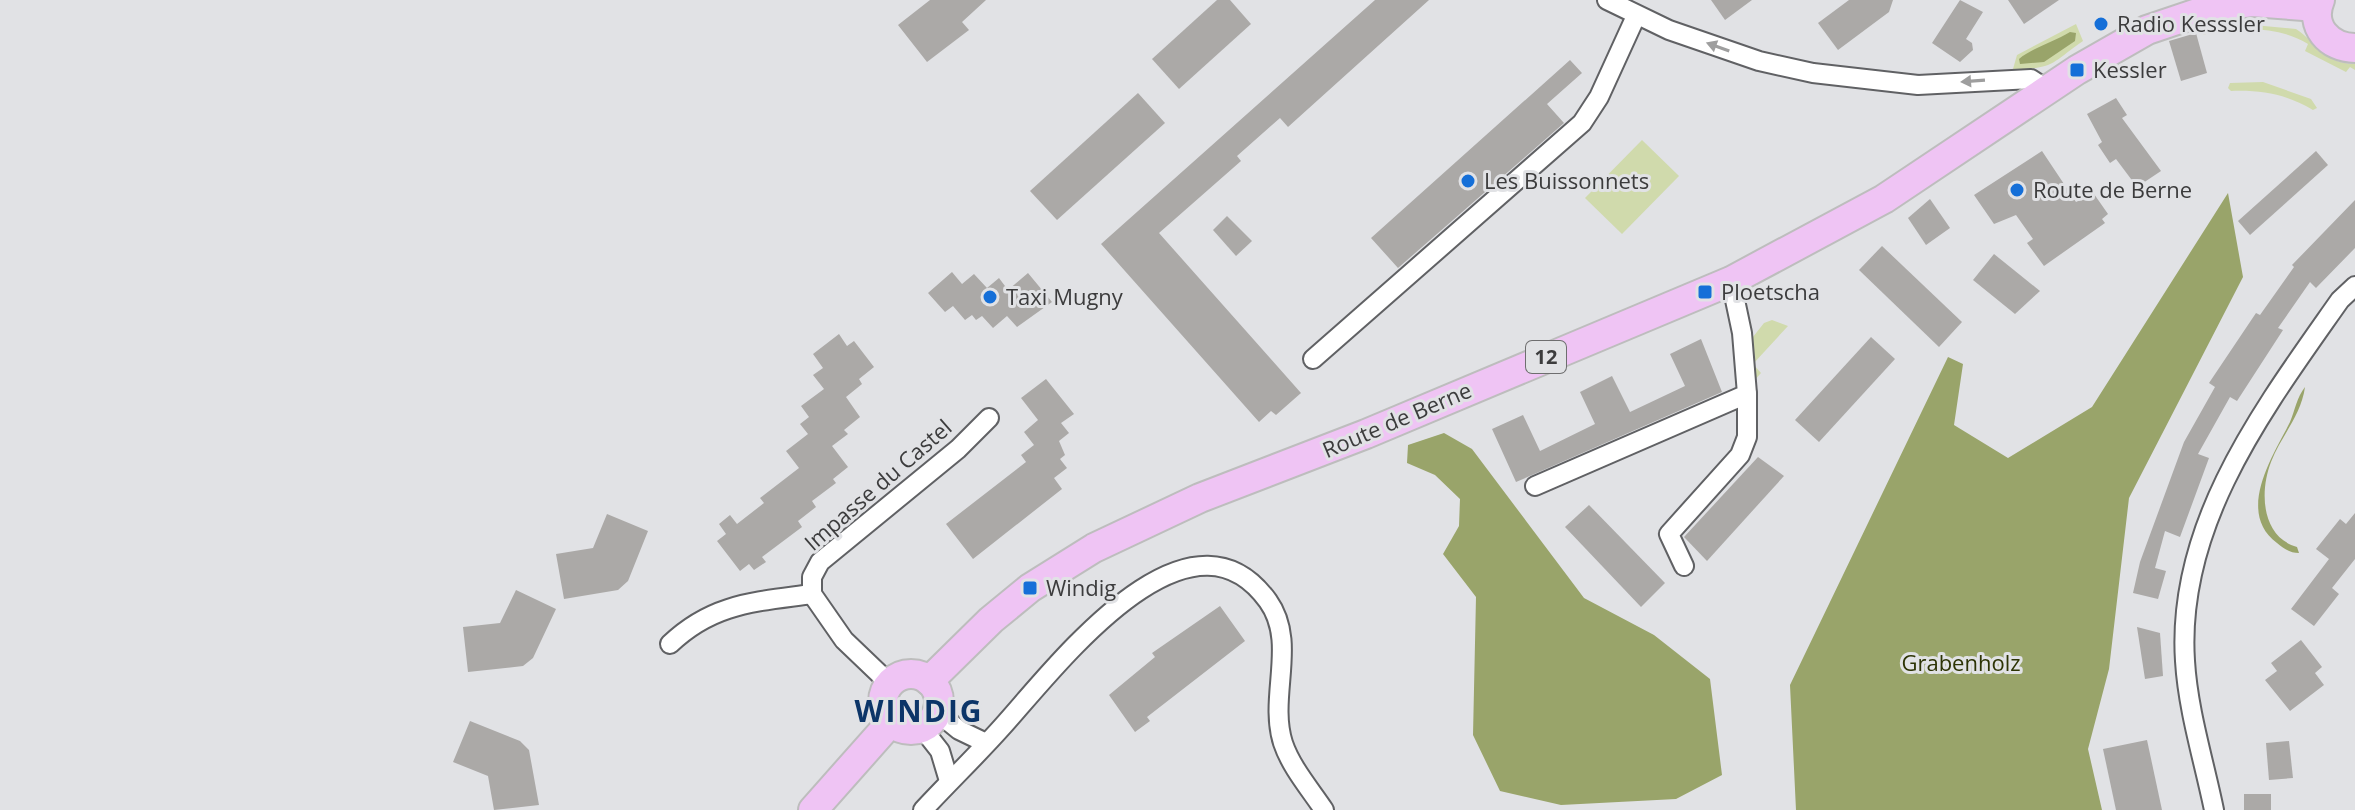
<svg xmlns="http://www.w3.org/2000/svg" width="2355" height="810" font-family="'Open Sans',sans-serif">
<rect width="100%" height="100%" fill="#e1e2e5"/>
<!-- green -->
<g fill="#d0daac">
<path d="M2232,23l64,6c22,15 29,35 59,35v6l-5,-3 -4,5 -41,-21 3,-7c-30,-19 -73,-17 -106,-9l-3,-7z"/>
<path d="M2076,24l7,17c-32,22 -28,28 -70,28l4,-14z"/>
<path d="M2263,82l48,17 6,9 -4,2c-28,-16 -50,-20 -82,-19l-3,-3 2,-5z"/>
<polygon points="1642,140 1679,176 1622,234 1585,198"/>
<polygon points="1772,320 1788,326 1753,364 1761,373 1753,382 1749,342 1764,323"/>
</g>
<!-- forest -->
<g fill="#99a46a">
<path d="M2070,32l6,1 -1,8 -31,21 -24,2 -1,-5c13,-11 35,-17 51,-27z"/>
<polygon points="2228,193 2243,277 2129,498 2109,669 2088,749 2102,810 1796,810 1790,685 1948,357 1963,364 1954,425 2008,458 2092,407"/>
<path d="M2305,387c-4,29 -24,49 -34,75 -12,31 -9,75 26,85l2,6c-8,0 -15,-4 -22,-10 -42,-31 -3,-89 13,-121 5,-12 7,-25 15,-35z"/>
<polygon points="1444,433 1472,449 1584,598 1654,635 1710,679 1722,775 1676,799 1561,805 1500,791 1473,735 1476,597 1443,554 1459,526 1460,499 1435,475 1407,463 1408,445"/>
</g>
<!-- building -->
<g fill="#aba9a7">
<polygon points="930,0 986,0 962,22 969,30 927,62 898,25"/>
<polygon points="1217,0 1230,0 1251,24 1179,89 1152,59"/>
<polygon points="1375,0 1429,0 1288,127 1280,118 1237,156 1241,161 1159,233 1301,393 1276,415 1271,411 1259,422 1101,244"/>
<polygon points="1711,0 1752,0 1725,20"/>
<polygon points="1849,0 1893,0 1889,12 1838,50 1818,23"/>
<polygon points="1960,0 1983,12 1966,39 1972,43 1973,50 1960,62 1932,43"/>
<polygon points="2008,0 2059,0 2024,24"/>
<polygon points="2196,33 2207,73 2181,81 2169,41"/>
<polygon points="1570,60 1582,73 1547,104 1564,123 1398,268 1371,238"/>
<polygon points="1138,93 1165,123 1057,220 1030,191"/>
<polygon points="2116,98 2127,115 2122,118 2161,171 2137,187 2116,159 2110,163 2098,145 2102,142 2087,114"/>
<polygon points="2042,151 2076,202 2094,194 2108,214 2102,219 2105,223 2044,266 2027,243 2033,239 2016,215 1994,224 1974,195"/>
<polygon points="2316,151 2328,165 2250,235 2238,221"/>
<polygon points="1930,199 1950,228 1926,245 1908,218"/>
<polygon points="2355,200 2355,248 2316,288 2310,282 2278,328 2283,330 2237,401 2230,397 2198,454 2209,458 2180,537 2165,531 2155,568 2166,571 2158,599 2133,593 2140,562 2184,442 2215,387 2209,383 2256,313 2260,315 2294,267 2292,265"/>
<polygon points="1227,216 1252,241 1236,256 1213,230"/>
<polygon points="1882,246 1962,322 1939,347 1859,270"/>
<polygon points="1994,254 2040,291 2015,314 1973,280"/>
<polygon points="952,272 962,284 974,274 987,288 999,278 1008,290 1028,273 1052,302 1017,327 1007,316 993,328 982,316 976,320 972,315 965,320 953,306 945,312 928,293"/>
<polygon points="839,334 847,346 854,341 874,367 859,379 862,384 846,397 860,417 844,430 848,434 832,446 848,467 833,479 836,483 812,501 816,507 798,521 802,527 762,557 766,562 754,570 749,564 740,571 717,541 726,534 719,524 730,515 737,524 764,503 760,498 799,468 786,451 808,434 800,424 809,417 801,406 824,389 813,375 823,368 813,354"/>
<polygon points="1871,337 1895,359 1819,442 1795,420"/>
<polygon points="1701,339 1722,392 1516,482 1492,429 1523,415 1540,451 1595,424 1580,392 1612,376 1630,412 1685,386 1670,354"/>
<polygon points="1046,379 1074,414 1061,423 1069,433 1059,441 1065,455 1060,459 1067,468 1054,478 1062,489 973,559 946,524 1026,462 1021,455 1034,445 1024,432 1038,420 1021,398"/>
<polygon points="1758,457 1784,476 1707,561 1684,537"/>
<polygon points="1589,505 1665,583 1641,607 1565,527"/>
<polygon points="2355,513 2355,559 2332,588 2339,594 2314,626 2291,609 2329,559 2316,549 2340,519 2346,524"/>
<polygon points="607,514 648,531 628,581 618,590 564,599 556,554 593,548"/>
<polygon points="516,590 556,609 533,658 523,666 468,672 463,627 500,623"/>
<polygon points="1220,606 1245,641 1147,717 1150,721 1135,732 1109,695 1155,657 1152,653"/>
<polygon points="2137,627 2160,633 2163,676 2145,679"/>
<polygon points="2301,640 2322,667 2315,673 2324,685 2290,711 2265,680 2277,671 2271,663"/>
<polygon points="470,721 520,741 529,750 539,805 494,810 488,776 453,762"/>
<polygon points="2147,740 2162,810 2116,810 2103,749"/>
<polygon points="2289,741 2293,778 2269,780 2266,743"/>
<rect x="2244" y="794" width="27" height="16"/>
</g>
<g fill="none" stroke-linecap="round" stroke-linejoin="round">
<defs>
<g id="street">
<polyline points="1607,0 1669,30 1759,61 1813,73 1918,85 2031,79 2048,90"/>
<polyline points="1313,359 1582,123 1599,97 1636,16"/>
<polyline points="1535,486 1747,394 1742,333 1731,281"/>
<polyline points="1684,566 1669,534 1740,455 1747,437 1747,394"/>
<polyline points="812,594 844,640 890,684"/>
<path d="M670,644c43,-41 85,-42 142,-50v-17l8,-15 138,-113 31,-31"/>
<polyline points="937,712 959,730 986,743"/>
<polyline points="922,728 940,751 949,781"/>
<path d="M923,810c26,-28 54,-55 79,-83 51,-56 186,-237 266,-126 30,42 0,95 15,142 8,24 27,46 41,67"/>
<path d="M2214,810c-10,-49 -26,-99 -29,-149 -9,-138 80,-254 155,-361l15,-14"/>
</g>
<g id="primary">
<path d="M2320,0c-11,26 9,48 35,48"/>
<circle cx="911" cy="702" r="28"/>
<polyline points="929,681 991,620 1030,588 1094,548 1200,498 1366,434 1731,281 1884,199 2077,70 2147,30 2218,6 2252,2 2317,7"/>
<polyline points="813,810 891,722"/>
</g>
</defs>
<!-- street casing -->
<use href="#street" stroke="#606164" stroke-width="22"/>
<!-- primary casing -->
<use href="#primary" stroke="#bdbdbd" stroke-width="32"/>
<!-- street -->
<use href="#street" stroke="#fff" stroke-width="18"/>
<!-- primary -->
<use href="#primary" stroke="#efc4f4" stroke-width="28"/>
</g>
<!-- one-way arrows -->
<defs><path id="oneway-solid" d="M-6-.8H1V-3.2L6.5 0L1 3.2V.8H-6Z" transform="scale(2)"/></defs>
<g fill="#9e9e9e">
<use href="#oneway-solid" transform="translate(1718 47) rotate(-160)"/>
<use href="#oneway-solid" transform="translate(1973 81) rotate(176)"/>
</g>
<!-- markers -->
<g fill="#156fd8" stroke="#e1e2e5" stroke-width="3">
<circle cx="2101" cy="24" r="8"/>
<rect x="2069" y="62" width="16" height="16" rx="4"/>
<circle cx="1468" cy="181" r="8"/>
<circle cx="2017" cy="190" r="8"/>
<rect x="1697" y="284" width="16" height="16" rx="4"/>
<circle cx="990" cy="297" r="8"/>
<rect x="1022" y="580" width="16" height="16" rx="4"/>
</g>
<g text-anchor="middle" stroke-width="6" stroke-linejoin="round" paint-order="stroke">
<!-- shield labels -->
<rect fill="#e1e2e5" stroke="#6e6e6f" stroke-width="2" x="1526" y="341" width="40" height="32" rx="6"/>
<g font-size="20" font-weight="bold" fill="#3c3c3d">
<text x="1546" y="364">12</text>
</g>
<!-- poi labels -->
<g font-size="22" fill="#3c3c3d" stroke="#e1e2e5" text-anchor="start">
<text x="2117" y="32">Radio Kesssler</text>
<text x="2093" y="78">Kessler</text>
<text x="1484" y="189">Les Buissonnets</text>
<text x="2033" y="198">Route de Berne</text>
<text x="1721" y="300">Ploetscha</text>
<text x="1006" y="305">Taxi Mugny</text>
<text x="1046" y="596">Windig</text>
</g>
<!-- street labels -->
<g font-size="22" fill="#3c3c3d" stroke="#e1e2e5">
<text transform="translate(1397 420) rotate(-23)" y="8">Route de Berne</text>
<text transform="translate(878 485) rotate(-41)" y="8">Impasse du Castel</text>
</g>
<!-- park labels -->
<g font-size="22" fill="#2d3405" stroke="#e1e2e5">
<text x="1961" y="671">Grabenholz</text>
</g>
<!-- district labels -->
<g font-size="30" font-weight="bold" letter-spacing="2" fill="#0c3568" stroke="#e1e2e5">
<text x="919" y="722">WINDIG</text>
</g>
</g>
</svg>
